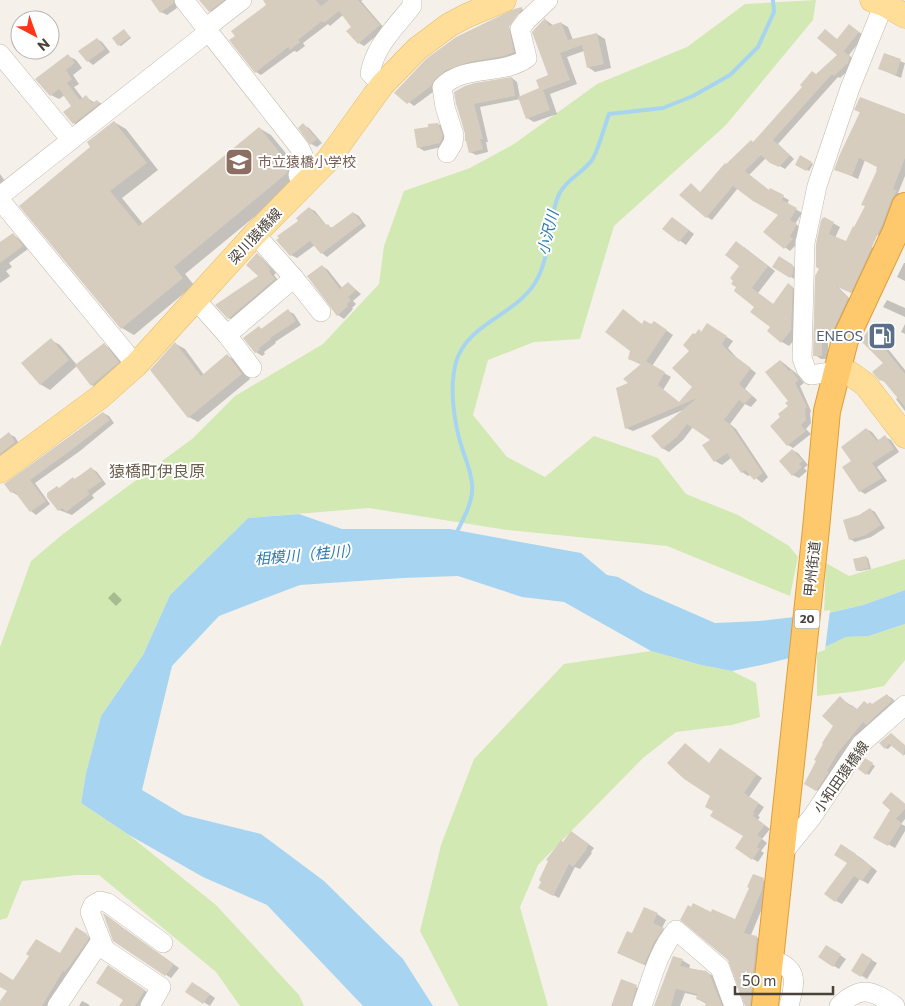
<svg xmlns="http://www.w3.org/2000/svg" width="905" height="1006" font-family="Commissioner,'Noto Sans JP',sans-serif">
<rect width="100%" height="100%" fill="#f5f1ea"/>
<!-- green -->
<g fill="#d2e9b3">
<polygon points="816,0 813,20 726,125 614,226 580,339 534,342 488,360 473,415 507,457 545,477 594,436 658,458 686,494 738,515 789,546 798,557 790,596 667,546 507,530 369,508 248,518 170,595 143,655 101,716 86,773 81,803 129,835 216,905 299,995 304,1006 240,1006 216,972 99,875 76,875 22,881 7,918 0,920 0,647 31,561 63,534 192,439 235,396 323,344 379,284 384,246 404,191 470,168 514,144 597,84 687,47 745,4"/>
<polygon points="905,559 905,590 863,605 824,614 826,563 849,576"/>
<polygon points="905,624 905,660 884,686 859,691 817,696 817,651 846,637 869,636"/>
<polygon points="651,651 701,665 732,671 756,683 760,717 732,725 676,732 643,758 538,865 520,907 548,1006 459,1006 420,931 441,845 474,759 564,664"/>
</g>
<!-- water -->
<polygon fill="#a7d5f1" points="299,514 342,529 450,529 581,553 607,575 618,577 644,592 715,623 759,621 829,613 863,605 905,590 905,624 869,636 846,637 817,651 766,664 732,671 701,665 651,651 564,602 522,597 458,576 403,578 300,585 219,616 172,666 142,790 184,815 261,834 324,881 403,959 433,1006 363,1006 267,905 203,877 129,835 81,803 86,773 101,716 143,655 170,595 248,518"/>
<!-- pier -->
<polygon fill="#f5f1ea" points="830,610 825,650 797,659 801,614"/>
<!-- shadow -->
<g fill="#0003" fill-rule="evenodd">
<polygon points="153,0 178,0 179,1 176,6 177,8 167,15 161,12"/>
<polygon points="201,0 233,0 215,14 210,11"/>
<polygon points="264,0 363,0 361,1 385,29 364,46 359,43 352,28 343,15 330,26 328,24 303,43 305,46 297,52 294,51 261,75 256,72 268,5"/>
<path d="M522,9l5,3 -8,43 -82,34 -23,17 -18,-14zM518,13h3l-15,20 -2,-2z"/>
<polygon points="546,20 554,26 561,23 568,27 573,40 597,34 605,39 611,68 595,72 588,67 584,51 567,57 577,84 550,94 557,114 534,122 527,118 520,99 480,107 488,142 486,142 488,152 476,155 470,152 457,104 512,78 517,82 520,97 541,89 550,76"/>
<polygon points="855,29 864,36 849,55 855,61 853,66 840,78 838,77 778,144 794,159 785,169 766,158 749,175 770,191 771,190 789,200 787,204 802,213 795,224 802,228 795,240 798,243 790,251 765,232 780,214 738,188 712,220 707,217 691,185 701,193 754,143 817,75 838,55 838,40"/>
<polygon points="124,30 131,38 121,46 119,45"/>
<polygon points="97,39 102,42 110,52 93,65 88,61"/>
<polygon points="885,55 905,63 901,78 880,69"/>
<polygon points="68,56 76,60 82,68 73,75 79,84 74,87 83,99 86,97 95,103 97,101 105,106 81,128 74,123 73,106 65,95 59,99 51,95"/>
<polygon points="856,110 905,115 905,176 898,193 902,195 884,237 861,230 866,206 878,167 865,160 858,179 842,172 861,113"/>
<polygon points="114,122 126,129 158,170 122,198 143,224 259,128 271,135 301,172 299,180 185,274 194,285 134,335 122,328 92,147"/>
<polygon points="438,124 444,127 446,146 424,151 418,147 430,128"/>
<polygon points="303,125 309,128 322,143 317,147 311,144"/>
<polygon points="801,157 813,164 809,171 796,164"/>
<polygon points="0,174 7,184 0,189"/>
<polygon points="309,208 315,211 327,226 333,228 354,213 359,216 366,226 327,257 322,253 315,245 297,258 291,255 300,221"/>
<polygon points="824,218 840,227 835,238 847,243 872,247 878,251 857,295 838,287 854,303 838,336 828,332 828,359 821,359 815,355"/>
<polygon points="678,222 694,234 686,245 664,229"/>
<polygon points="13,235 18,238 28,249 9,263 12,267 6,271 10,276 0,283 0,241 1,243"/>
<polygon points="744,247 775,271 758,293 774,305 788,285 795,289 799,334 789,346 782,342 756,307 741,266"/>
<polygon points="257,254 262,258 276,273 274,275 280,283 235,322 229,318 217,305 260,276"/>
<polygon points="779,258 799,270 796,280 774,267"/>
<polygon points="904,263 905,263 905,281 897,277"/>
<polygon points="322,266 328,270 343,289 348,283 361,294 353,301 356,304 352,308 353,309 344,319 338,315 309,277"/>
<polygon points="887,300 905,308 905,317 883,307"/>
<polygon points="288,311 294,314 301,325 275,342 276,343 264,352 265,354 262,356 256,352 259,328 262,329"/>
<polygon points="905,324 905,334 901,332"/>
<polygon points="643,325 660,326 673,335 652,366 671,377 663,390 680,403 693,387 691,350 695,335 714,329 733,341 728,348 736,357 756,373 745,389 757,400 751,407 745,404 730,424 736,429 768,477 762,483 751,474 748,476 742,472 731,458 722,465 715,461 712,440 693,427 683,440 669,452 662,448 683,410 633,431 626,428 630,384 642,365 629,359"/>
<polygon points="869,330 876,334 905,370 905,411 896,399 899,397 887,383 881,380 885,363"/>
<polygon points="51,340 60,345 77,365 104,345 113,350 127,368 101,391 92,385 77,366 50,390 40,384"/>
<polygon points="176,344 185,349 204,375 228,356 237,361 250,379 198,422 189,417"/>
<polygon points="781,361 797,374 804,383 800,386 811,411 810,413 811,423 806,429 811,434 793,448 788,445 782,417 790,406 790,401"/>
<polygon points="103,413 109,416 114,423 80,451 35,483 50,504 36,515 31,511 18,494 17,495 12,492"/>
<polygon points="866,429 872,432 879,441 885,437 891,440 899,452 877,467 887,481 865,494 860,491 853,461"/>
<polygon points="9,434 15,437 20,445 0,460 0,440"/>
<polygon points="792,450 798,453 808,465 804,468 807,471 799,478 793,475"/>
<polygon points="91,468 97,472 106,484 92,495 94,498 72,515 59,510 60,489"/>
<polygon points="870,509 875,512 885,528 871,537 855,542 850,539 860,516"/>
<polygon points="866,557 868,558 871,569 860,571 857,570"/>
<polygon points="114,592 122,600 116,606 108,598"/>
<polygon points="887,695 893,699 897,705 872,727 868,725 843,756 822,793 805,784 835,726 840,698 858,710 873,705"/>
<polygon points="893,736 905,746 905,755 892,745 888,749 885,748"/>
<polygon points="685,744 710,764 725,753 762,778 749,797 764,807 758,816 760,817 758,820 770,829 762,839 767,843 761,851 764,853 758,862 753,859 745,836 715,811 712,796"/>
<polygon points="866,760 875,766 869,775 859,769"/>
<polygon points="897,797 905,804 905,819 901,824 905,826 905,831 895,848 875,837 892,809"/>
<polygon points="577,836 594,848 591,852 592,853 580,869 575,867 559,898 540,888 550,860 563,843"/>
<polygon points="842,846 861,858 877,871 868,884 860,879 842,904 836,901 849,863"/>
<polygon points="763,880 769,883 768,894 751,935 763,940 756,1006 746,1006 711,914 736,920"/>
<polygon points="657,914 666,920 662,928 672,934 653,969 628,957 632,935"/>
<polygon points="109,918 179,968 171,978 114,940"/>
<polygon points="77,929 92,939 49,1006 0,1006 8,990 0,985 0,979 14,982 60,954"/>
<polygon points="826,946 846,959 839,969 820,957"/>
<polygon points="863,955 877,963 867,979 853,970"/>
<polygon points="682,960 690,965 689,969 705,971 713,976 728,1006 706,1006 707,1004 697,999 698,996 685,993 680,1006 655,1006"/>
<polygon points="113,970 150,994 142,1006 126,1006 125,1000"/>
<polygon points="622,981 645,991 640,1006 613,1006"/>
<polygon points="198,986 215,998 210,1006 187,991"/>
<polygon points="82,1001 88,1004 90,1006 79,1006"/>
</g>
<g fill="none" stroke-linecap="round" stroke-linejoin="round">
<!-- stream -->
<path stroke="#a7d5f1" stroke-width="4" d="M456,534c7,-15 18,-33 16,-50 -1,-12 -6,-24 -10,-36 -8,-25 -13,-60 -6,-86 11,-38 58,-46 79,-79 15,-24 13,-57 22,-84 6,-18 25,-25 35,-39 6,-9 13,-35 17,-46l54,-6 30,-12 37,-21 28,-28 16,-35 -1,-12"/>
</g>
<!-- building -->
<g fill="#d7cdbf">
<polygon points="151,0 173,0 174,3 160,13"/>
<polygon points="199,0 224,0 209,12"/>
<polygon points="263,0 316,0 321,6 329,0 358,0 380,25 358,44 346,31 351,27 339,11 324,23 322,21 298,40 300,42 290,50 288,47 255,73 229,40 235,36 231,31 266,5"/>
<polygon points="522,7 522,9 509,27 514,52 504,56 469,62 446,70 435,79 431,86 407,104 394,93 426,59 456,37 514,9"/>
<polygon points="545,18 549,26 561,22 568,40 597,33 604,64 587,68 582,45 560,53 570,80 543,90 550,110 526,119 518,97 539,88 536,80 548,75 532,32"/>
<polygon points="849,24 859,32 844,51 850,57 848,63 834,76 832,74 773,140 790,155 779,167 770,163 761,155 745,171 769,190 770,188 784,195 782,200 797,208 790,220 797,224 790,236 793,239 784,249 763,232 778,215 753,201 733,186 706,218 679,195 691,183 700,192 725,163 726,164 751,140 753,142 802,87 800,85 812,71 816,74 837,55 817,38 825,29 837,39"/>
<polygon points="124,29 130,37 118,46 112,38"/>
<polygon points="97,38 105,49 87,62 78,51"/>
<polygon points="884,53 901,59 896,75 878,69"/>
<polygon points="68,54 75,63 66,70 72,79 67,83 80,100 86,95 92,103 97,100 100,103 73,124 63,112 71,106 59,89 50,96 35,79"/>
<polygon points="512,77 515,96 474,104 483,139 480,139 483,149 469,153 466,141 465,141 465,132 456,104 454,92 465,86 475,83"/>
<polygon points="860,97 905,114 905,158 893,189 897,191 891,201 882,225 851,293 836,286 848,298 832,333 822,329 822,356 813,356 815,276 819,269 816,267 816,244 821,220 824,217 834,222 829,234 846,241 853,226 854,227 865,206 861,205 877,170 876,170 877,167 859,158 852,176 834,170 840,154 860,112 854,110"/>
<polygon points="114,121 147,163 110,191 139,226 259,127 289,164 287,173 174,267 183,278 121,329 19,206 90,147 87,142"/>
<polygon points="303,123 317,139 310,145 298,128"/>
<polygon points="438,123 443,136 440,143 417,148 414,129 428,127 428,124"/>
<polygon points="800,155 812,162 806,171 795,165"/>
<polygon points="309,207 326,225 328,224 331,228 353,212 362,223 321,254 310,241 290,256 276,240 279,238 277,236 298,221 296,218"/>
<polygon points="672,217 689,230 679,242 662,229"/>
<polygon points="13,233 23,246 0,263 0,242"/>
<polygon points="736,241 768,266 752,288 773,304 788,283 793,287 791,330 781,343 767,331 770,327 750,312 754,307 734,291 736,287 731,284 733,281 730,278 739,266 725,255"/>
<polygon points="257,253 271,270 269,271 275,279 228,319 215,305 258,276 246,265"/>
<polygon points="779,256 793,265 793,274 790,278 772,267"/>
<polygon points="322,265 340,289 348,282 356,290 348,297 351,300 347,304 348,306 337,316 307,276"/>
<polygon points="288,309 296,321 270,338 271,339 259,348 260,350 255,353 243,338 259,326 261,329"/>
<polygon points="623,309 642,324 644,320 651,324 654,321 667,330 646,361 665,372 658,385 679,402 692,387 672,368 689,351 683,345 693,333 695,334 699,329 701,332 707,323 727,336 722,344 729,352 751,368 739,384 752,396 744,404 739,400 724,420 730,424 763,473 754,480 745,470 741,473 727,453 714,462 702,445 710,440 687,424 677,437 662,449 651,436 697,398 625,429 616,388 628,383 623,379 641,364 628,359 630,351 605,332"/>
<polygon points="869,329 905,374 905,407 882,379 880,381 872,372 883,363 861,341"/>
<polygon points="51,338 69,360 40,385 21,363"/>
<polygon points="175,342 201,376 227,354 242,374 188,418 150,370"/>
<polygon points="104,343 119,362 91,386 75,365"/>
<polygon points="780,360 789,371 791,370 799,380 795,383 807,407 805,409 806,420 801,425 806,431 787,446 770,426 780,417 778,414 788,406 785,403 788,401 765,372"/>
<polygon points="103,412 110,420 74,448 30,480 46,501 30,512 14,491 11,493 4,484"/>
<polygon points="866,428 877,441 885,435 894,449 872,463 882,478 859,492 842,467 851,461 841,447"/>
<polygon points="9,432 15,442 0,454 0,439"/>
<polygon points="792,449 803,461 799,464 802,467 792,476 779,461"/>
<polygon points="91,467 102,481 87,491 90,494 66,512 62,508 58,511 47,497 47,493 57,486 59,488 73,477 74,479 77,478"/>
<polygon points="870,508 881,525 866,535 849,540 843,520 859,515"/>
<polygon points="866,556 869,568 856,571 853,559"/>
<polygon points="887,694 892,701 866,725 863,722 838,753 827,771 829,772 816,791 804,784 816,761 814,760 823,744 822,743 833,726 822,716 840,696 850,706 852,705 857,709 864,701 868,704 870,702 872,704"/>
<polygon points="891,733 905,745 904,756 889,744 885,749 879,743"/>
<polygon points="685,743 709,763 720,748 757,774 744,793 759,803 753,812 755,813 753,816 765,825 757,835 762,838 757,847 760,849 752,860 735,848 743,836 710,816 713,811 705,807 710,796 684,779 667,763"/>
<polygon points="865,758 873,763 866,775 858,769"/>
<polygon points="891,792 905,804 905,809 896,819 902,823 888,846 873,838 890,810 882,803"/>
<polygon points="571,831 589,844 586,848 587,849 573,867 569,864 553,896 538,888 541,882 539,880 548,861 546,860 561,840 563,842"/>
<polygon points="841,844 856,854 856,855 872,867 862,881 854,876 835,902 824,894 847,863 834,855"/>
<polygon points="753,874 764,878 762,890 744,933 757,936 750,1006 745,1006 728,960 680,920 688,905 691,907 693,903 711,912 712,909 735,919 749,888 747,887"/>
<polygon points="644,907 658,913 653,923 664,928 654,942 644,965 617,953 627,931 632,933"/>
<polygon points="103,913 121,926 122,929 123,928 174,964 165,976 113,941"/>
<polygon points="76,927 87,934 89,939 65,972 63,971 42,1006 0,1006 0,1001 7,991 0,987 0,972 13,980 29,956 26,954 36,939 60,953"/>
<polygon points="826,945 841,954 833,967 818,957"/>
<polygon points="862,953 872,959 861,977 851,971"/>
<polygon points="673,956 683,959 680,966 704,971 705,970 710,975 722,1006 705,1006 706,1002 696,999 697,994 676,989 671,1006 654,1006"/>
<polygon points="108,965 145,990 135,1006 119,1006 123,1000 96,983"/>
<polygon points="621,979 637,985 631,1006 611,1006"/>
<polygon points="192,982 210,994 203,1004 185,992"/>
</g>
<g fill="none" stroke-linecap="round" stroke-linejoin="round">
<defs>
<g id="minor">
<polyline points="184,0 208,31 211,24 242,0"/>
<polyline points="0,54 71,140"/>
<path d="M382,85l-12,-12c6,-29 25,-45 42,-67v-6"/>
<path d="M447,153l6,-10 1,-8 -9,-28 -3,-20c22,-23 61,-11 85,-29l-7,-29 6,-8 22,-21"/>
<polyline points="0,196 203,36 208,31 299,147 303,155 298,175 303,186"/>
<polyline points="0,200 136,365"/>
<polyline points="255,234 294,278 321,312"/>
<polyline points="195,299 227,335 252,368"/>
<polyline points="227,335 294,278"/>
<polyline points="837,371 811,375 806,369 802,358 805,243 817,186 850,88 884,4"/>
<polyline points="782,854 812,817 861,744 905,705"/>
<polyline points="105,950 90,912 93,905 100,901 108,903 163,943"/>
<path d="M771,959c29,10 24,22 18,47"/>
<polyline points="57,1006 98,945 161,987 150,1006"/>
<path d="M642,1006c9,-25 16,-55 34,-76l44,38 14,38"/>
<path d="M839,1006c22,-21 33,-16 56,0"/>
</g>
<g id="major">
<polyline points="872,0 884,4 905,16"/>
<polyline points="837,371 851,374 866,385 905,436"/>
<polyline points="0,471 100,397 136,365 255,234 328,160 382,85 417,49 449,25 466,16 504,0"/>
</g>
<polyline id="highway" points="765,1006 816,529 827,411 845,340 896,231 905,206"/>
</defs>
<!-- minor casing -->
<use href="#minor" stroke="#c1b9ac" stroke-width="20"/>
<!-- major casing -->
<use href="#major" stroke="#e5bb68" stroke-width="25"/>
<!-- highway casing -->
<use href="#highway" stroke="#df9d3a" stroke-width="28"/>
<!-- minor -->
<use href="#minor" stroke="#fff" stroke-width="19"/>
<!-- major -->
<use href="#major" stroke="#fede99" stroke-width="24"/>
<!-- highway -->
<use href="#highway" stroke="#fec96c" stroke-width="26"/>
</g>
<!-- icons -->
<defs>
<symbol id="school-square" viewBox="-11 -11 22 22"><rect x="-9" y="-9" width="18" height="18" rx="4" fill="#8d6e63" stroke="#fff"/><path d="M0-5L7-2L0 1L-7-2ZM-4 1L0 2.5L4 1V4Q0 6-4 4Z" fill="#fff"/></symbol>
<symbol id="fuel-square" viewBox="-11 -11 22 22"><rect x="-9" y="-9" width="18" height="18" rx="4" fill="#5c6f8a" stroke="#fff"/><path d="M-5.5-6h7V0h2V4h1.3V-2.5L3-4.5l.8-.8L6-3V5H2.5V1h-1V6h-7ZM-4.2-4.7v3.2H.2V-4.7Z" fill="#fff"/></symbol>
</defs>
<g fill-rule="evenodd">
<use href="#school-square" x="223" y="146" width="32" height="32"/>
<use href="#fuel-square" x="866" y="320" width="32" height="32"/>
</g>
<g text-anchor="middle" stroke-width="4" stroke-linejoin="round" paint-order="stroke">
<!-- shield labels -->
<rect fill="#fff" stroke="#807b74" stroke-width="1" x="794.5" y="609.5" width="25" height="19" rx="4"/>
<g font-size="12" font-weight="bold" fill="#494238">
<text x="807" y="623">20</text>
</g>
<!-- education labels -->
<g font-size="14" fill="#785e54" stroke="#fff" text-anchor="start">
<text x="258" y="167">市立猿橋小学校</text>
</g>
<!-- street labels -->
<g font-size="14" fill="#494238" stroke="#fff">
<text transform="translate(255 236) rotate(-47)" y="5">梁川猿橋線</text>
<text transform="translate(812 569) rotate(-84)" y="5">甲州街道</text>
<text transform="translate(841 777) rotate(-55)" y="5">小和田猿橋線</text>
</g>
<!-- service labels -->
<g font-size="14" fill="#4e5e75" stroke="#fff" text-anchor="end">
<text x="863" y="341">ENEOS</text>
</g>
<!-- water labels -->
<g font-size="15" font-style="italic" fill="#2e7caf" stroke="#fff">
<text transform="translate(548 233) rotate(-76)" y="5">小沢川</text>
<text transform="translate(307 555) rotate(-5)" y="5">相模川（桂川）</text>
</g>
<!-- quarter labels -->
<g font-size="16" fill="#6c5f4f" stroke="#fff">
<text x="157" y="477">猿橋町伊良原</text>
</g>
</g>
<!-- north arrow -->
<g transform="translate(35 35) rotate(139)"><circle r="24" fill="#ffffff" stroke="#b6b3af"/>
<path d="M0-4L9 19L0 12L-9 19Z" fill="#fb361b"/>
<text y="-8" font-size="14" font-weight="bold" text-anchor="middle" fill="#494238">N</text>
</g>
<!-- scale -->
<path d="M735 986v8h98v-8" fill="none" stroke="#494238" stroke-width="2.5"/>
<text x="742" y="986" font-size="15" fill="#494238" stroke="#ffffff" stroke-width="4" paint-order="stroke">50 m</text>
</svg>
